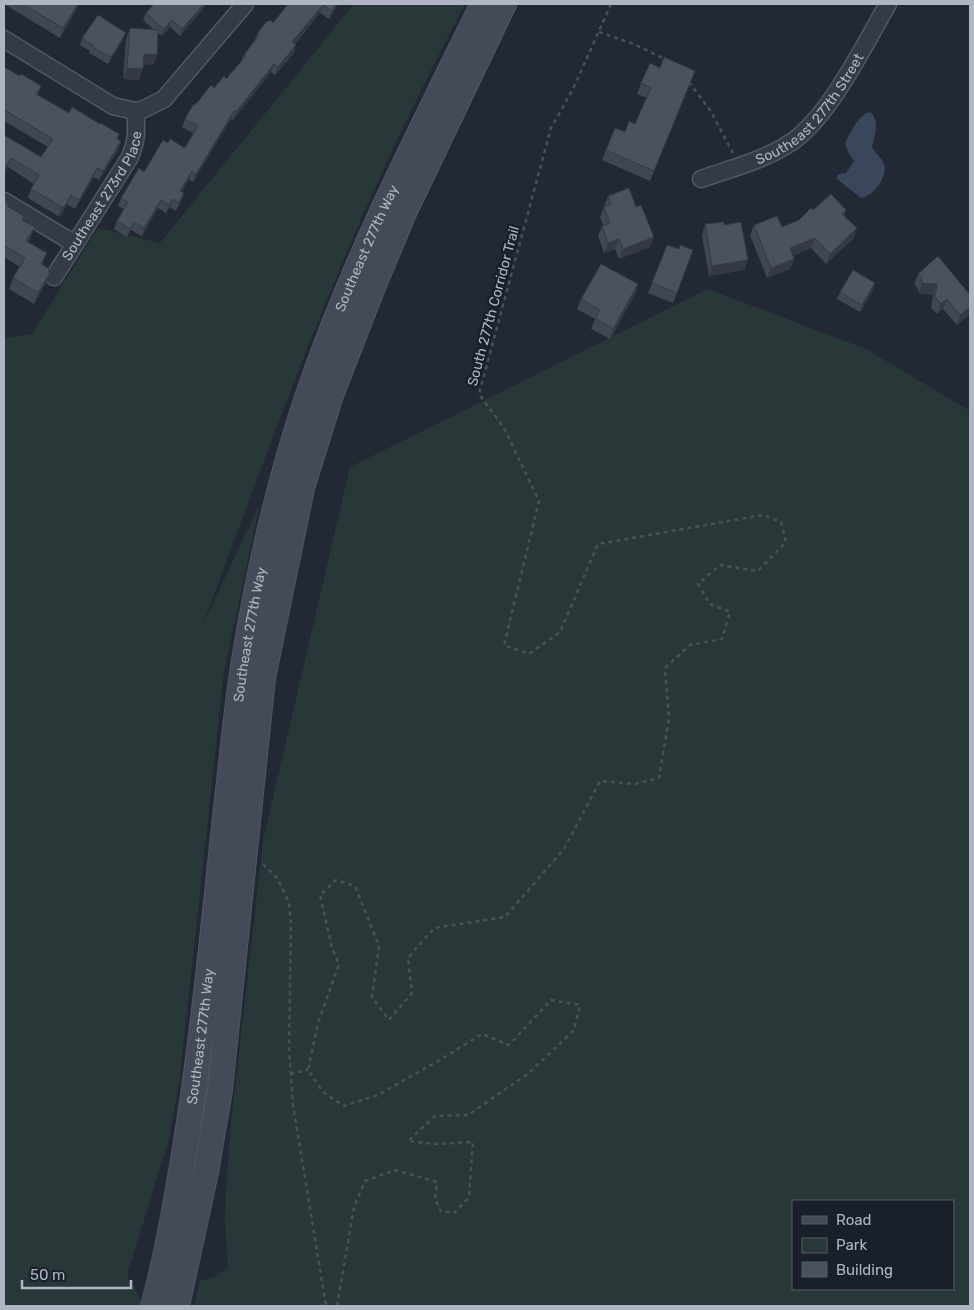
<svg xmlns="http://www.w3.org/2000/svg" width="974" height="1310" font-family="Rubik,sans-serif">
<rect width="100%" height="100%" fill="#222934"/>
<!-- green -->
<g fill="#283839" fill-rule="evenodd">
<path d="M354,4h111c-45,86 -87,173 -124,262 -51,120 -94,242 -140,363l59,-126 -36,169 -45,412 -10,55 -42,136 14,25 -2,6h-135v-968l28,-4 66,-106 62,15z"/>
<path d="M708,289l158,60 104,62v895h-776l6,-25 17,-5 11,-9 -3,-45 1,-32 5,-66 32,-283 87,-374zM793,1201h160v88h-160z"/>
</g>
<!-- water -->
<path fill="#39465c" d="M870,112c10,8 5,24 2,35 3,6 10,11 12,17 4,13 -10,32 -23,34l-24,-19v-3l2,-2 7,-1 8,-12 -6,-9 -3,-9c6,-11 13,-28 25,-31z"/>
<g fill="none" stroke-linecap="round" stroke-linejoin="round">
<defs>
<g id="minor">
<polyline points="4,39 113,106 135,111 142,110 164,99 245,4"/>
<path id="s1" d="M701,179c31,-11 65,-19 92,-38 38,-27 71,-96 95,-137"/>
<polyline points="4,201 75,244"/>
<path id="s2" d="M54,277l76,-120c7,-17 7,-28 5,-46"/>
</g>
<g id="secondary">
<path id="s3" d="M153,1306c13,-46 21,-93 29,-140 20,-118 31,-238 44,-358 6,-49 10,-99 18,-148 15,-92 36,-184 66,-271 46,-134 111,-259 173,-385"/>
<polyline points="177,1306 206,1172 220,1090 263,678 302,488 331,395 373,287 404,213 504,4"/>
</g>
</defs>
<!-- minor casing -->
<use href="#minor" stroke="#525863" stroke-width="19"/>
<!-- secondary casing -->
<use href="#secondary" stroke="#525863" stroke-width="26"/>
<!-- path -->
<g stroke="#455357" stroke-width="2.5" stroke-dasharray="4 4" stroke-linecap="butt">
<polyline points="599,32 634,44 665,59"/>
<polyline points="689,82 710,110 733,153"/>
<polyline points="263,864 278,879 289,903 291,924 289,1050 293,1105 326,1306"/>
<polyline points="290,1074 308,1070"/>
<polyline points="337,1306 354,1207 365,1181 395,1170 437,1182 435,1198 441,1212 455,1212 469,1197 473,1142 435,1144 408,1141 435,1116 468,1115 529,1073 574,1030 580,1005 551,1000 509,1045 482,1034 438,1061 378,1095 344,1106 323,1092 308,1070 318,1023 339,964 332,948 320,895 336,880 355,886 379,946 372,997 389,1020 412,993 408,958 434,928 505,917 564,849 600,781 635,784 659,778 669,718 665,668 690,645 722,639 730,612 710,604 698,584 720,565 758,571 786,542 781,522 763,515 598,544 560,632 529,654 504,645 539,501 504,428 479,394 551,128 573,89 611,4"/>
</g>
<!-- minor -->
<use href="#minor" stroke="#353b45" stroke-width="16"/>
<!-- secondary -->
<use href="#secondary" stroke="#434a58" stroke-width="24"/>
</g>
<!-- wall -->
<g fill="#404753">
<polygon points="4,4 78,4 76,10 60,38"/>
<polygon points="154,4 207,4 180,36 170,27 162,36 158,33 157,55 153,65 143,64 139,80 123,79 126,39 130,28 154,30 143,20 146,13"/>
<polygon points="288,4 338,4 329,19 320,13 295,44 294,53 275,75 271,72 233,120 231,119 193,182 189,179 182,191 181,201 176,211 170,207 166,213 158,208 142,236 131,230 127,237 114,229 117,221 124,209 118,206 121,198 144,172 168,143 185,148 193,133 182,127 185,119 197,103 226,79 241,61 244,55 254,41 257,34 268,22 273,23"/>
<polygon points="82,38 123,40 108,64 89,53 90,51 80,45"/>
<polygon points="4,67 20,76 41,86 38,95 69,113 100,124 119,134 117,139 118,150 99,180 94,177 75,209 67,204 61,216 58,216 28,198 31,189 34,184 8,167 4,175 4,135 41,157 48,147 4,121"/>
<polygon points="660,68 695,71 650,181 602,160 606,150 625,132 635,124 647,98 637,94 641,83"/>
<polygon points="608,196 650,247 619,259 615,249 604,253 598,236 602,226 603,225 600,217"/>
<polygon points="4,200 7,206 24,216 23,220 31,237 28,242 43,264 50,273 46,283 34,304 9,289 13,278 20,267 4,257"/>
<polygon points="813,210 846,210 844,216 857,228 853,239 826,264 811,248 793,256 794,259 790,269 767,278 750,235 754,225 782,227 799,220"/>
<polygon points="705,224 724,225 748,260 744,270 709,276 702,235"/>
<polygon points="667,245 679,249 693,250 673,303 648,293"/>
<polygon points="918,274 970,295 970,314 957,325 943,309 937,314 931,308 933,295 918,293 918,289 914,284"/>
<polygon points="873,290 860,312 837,299 840,292"/>
<polygon points="635,295 610,339 591,329 595,319 577,309 581,299"/>
</g>
<!-- shaded-wall -->
<g fill="#343943">
<polygon points="78,4 76,10 60,38 63,28"/>
<polygon points="204,4 207,4 180,36 182,29"/>
<polygon points="336,4 338,4 329,19 332,11"/>
<polygon points="323,5 320,13 289,50 292,42"/>
<polygon points="172,20 170,27 162,36 164,29"/>
<polygon points="126,33 123,40 108,64 111,57"/>
<polygon points="296,45 294,53 275,75 278,67"/>
<polygon points="144,54 157,55 153,65 140,64"/>
<polygon points="274,64 271,72 233,120 236,112"/>
<polygon points="127,68 143,69 139,80 123,79"/>
<polygon points="234,111 231,119 193,182 196,174"/>
<polygon points="121,141 118,150 99,180 103,171"/>
<polygon points="11,158 8,167 4,175 5,168"/>
<polygon points="97,168 94,177 75,209 79,200"/>
<polygon points="192,171 189,179 178,199 180,191"/>
<polygon points="184,193 181,201 176,211 179,203"/>
<polygon points="71,195 67,204 61,216 58,216 62,207"/>
<polygon points="173,199 170,207 166,213 169,205"/>
<polygon points="161,200 158,208 142,236 144,228"/>
<polygon points="134,222 131,230 127,237 130,229"/>
<polygon points="35,227 31,237 23,251 26,241"/>
<polygon points="857,228 853,239 826,264 830,254"/>
<polygon points="654,237 650,247 619,259 623,249"/>
<polygon points="815,238 811,248 786,258 790,248"/>
<polygon points="619,239 615,249 604,253 608,243"/>
<polygon points="47,253 43,263 37,274 41,264"/>
<polygon points="794,259 790,269 767,278 771,268"/>
<polygon points="748,260 744,270 709,276 712,266"/>
<polygon points="50,273 46,283 34,304 38,293"/>
<polygon points="875,283 873,290 860,312 862,305"/>
<polygon points="922,283 937,284 933,295 918,293"/>
<polygon points="638,284 635,295 610,339 613,329"/>
<polygon points="947,299 943,309 937,314 941,304"/>
<polygon points="970,307 970,314 957,325 960,315"/>
</g>
<!-- building -->
<g fill="#4a5260" stroke="#343943">
<polygon points="22,4 78,4 63,28"/>
<polygon points="154,4 204,4 182,29 172,20 164,29 146,13"/>
<polygon points="288,4 336,4 332,11 323,5 292,42 296,45 278,67 274,64 236,112 234,111 196,174 192,171 180,191 184,193 179,203 173,199 169,205 161,200 144,228 134,222 130,229 117,221 128,202 121,198 139,168 144,172 163,140 168,143 170,139 185,148 198,126 185,119 193,105 197,103 211,85 214,88 224,76 226,79 246,56 244,55 259,35 257,34 267,21 268,22 270,20 273,23"/>
<polygon points="98,15 126,33 111,57 91,46 93,45 82,38"/>
<polygon points="130,28 158,30 157,55 144,54 143,69 127,68"/>
<polygon points="664,57 695,71 654,171 606,150 615,128 625,132 629,121 635,124 651,88 641,83 650,63 660,68"/>
<polygon points="4,67 20,76 21,74 41,86 36,94 69,113 72,107 100,124 101,123 119,134 117,139 121,141 103,171 97,168 79,200 71,195 64,207 62,207 31,189 39,175 11,158 5,168 4,167 4,135 41,157 53,139 4,110"/>
<polygon points="629,188 636,207 641,205 654,237 623,249 619,239 608,243 602,226 610,223 604,207 611,204 608,196"/>
<polygon points="831,194 846,210 842,214 857,228 830,254 815,238 790,248 794,259 771,268 754,225 777,216 782,227 799,220 811,208 813,210"/>
<polygon points="4,200 8,204 7,206 24,216 22,220 35,227 26,241 47,253 41,264 48,268 50,273 38,293 13,278 25,258 4,245"/>
<polygon points="724,222 724,225 741,222 748,260 712,266 705,224"/>
<polygon points="667,245 679,249 680,245 693,250 677,293 652,283"/>
<polygon points="938,256 970,295 970,307 960,315 947,299 941,304 935,297 937,284 922,283 922,279 918,274"/>
<polygon points="601,264 638,284 613,329 595,318 600,310 581,299"/>
<polygon points="853,270 875,283 862,305 840,292"/>
</g>
<g text-anchor="middle" stroke-width="5" stroke-linejoin="round" paint-order="stroke">
<!-- street labels -->
<g font-size="14" fill="#afb5c2" stroke="#1a202a">
<text dy="5" stroke="none"><textPath href="#s1" startOffset="134">Southeast 277th Street</textPath></text>
<text dy="5" stroke="none"><textPath href="#s2" startOffset="95">Southeast 273rd Place</textPath></text>
<text dy="5" stroke="none"><textPath href="#s3" startOffset="1084">Southeast 277th Way</textPath></text>
<text transform="translate(493 306) rotate(-75)" y="5">South 277th Corridor Trail</text>
<text dy="5" stroke="none"><textPath href="#s3" startOffset="679">Southeast 277th Way</textPath></text>
<text dy="5" stroke="none"><textPath href="#s3" startOffset="274">Southeast 277th Way</textPath></text>
</g>
</g>
<!-- border -->
<rect width="974" height="1310" fill="none" stroke="#afb5c2" stroke-width="10"/>
<!-- legend -->
<rect x="792" y="1200" width="162" height="90" fill="#1a202a" stroke="#565c67"/>
<rect x="802" y="1216" width="25" height="8" fill="#434a58" stroke="#565c67"/>
<text x="836" y="1225" font-size="15" fill="#afb5c2">Road</text>
<rect x="802" y="1238" width="25" height="15" fill="#283839" stroke="#565c67"/>
<text x="836" y="1250" font-size="15" fill="#afb5c2">Park</text>
<rect x="802" y="1262" width="25" height="15" fill="#4a5260" stroke="#565c67"/>
<text x="836" y="1275" font-size="15" fill="#afb5c2">Building</text>
<!-- scale -->
<path d="M22 1280v8h109v-8" fill="none" stroke="#afb5c2" stroke-width="2.5"/>
<text x="30" y="1280" font-size="15" fill="#afb5c2" stroke="#1a202a" stroke-width="4" paint-order="stroke">50 m</text>
</svg>
